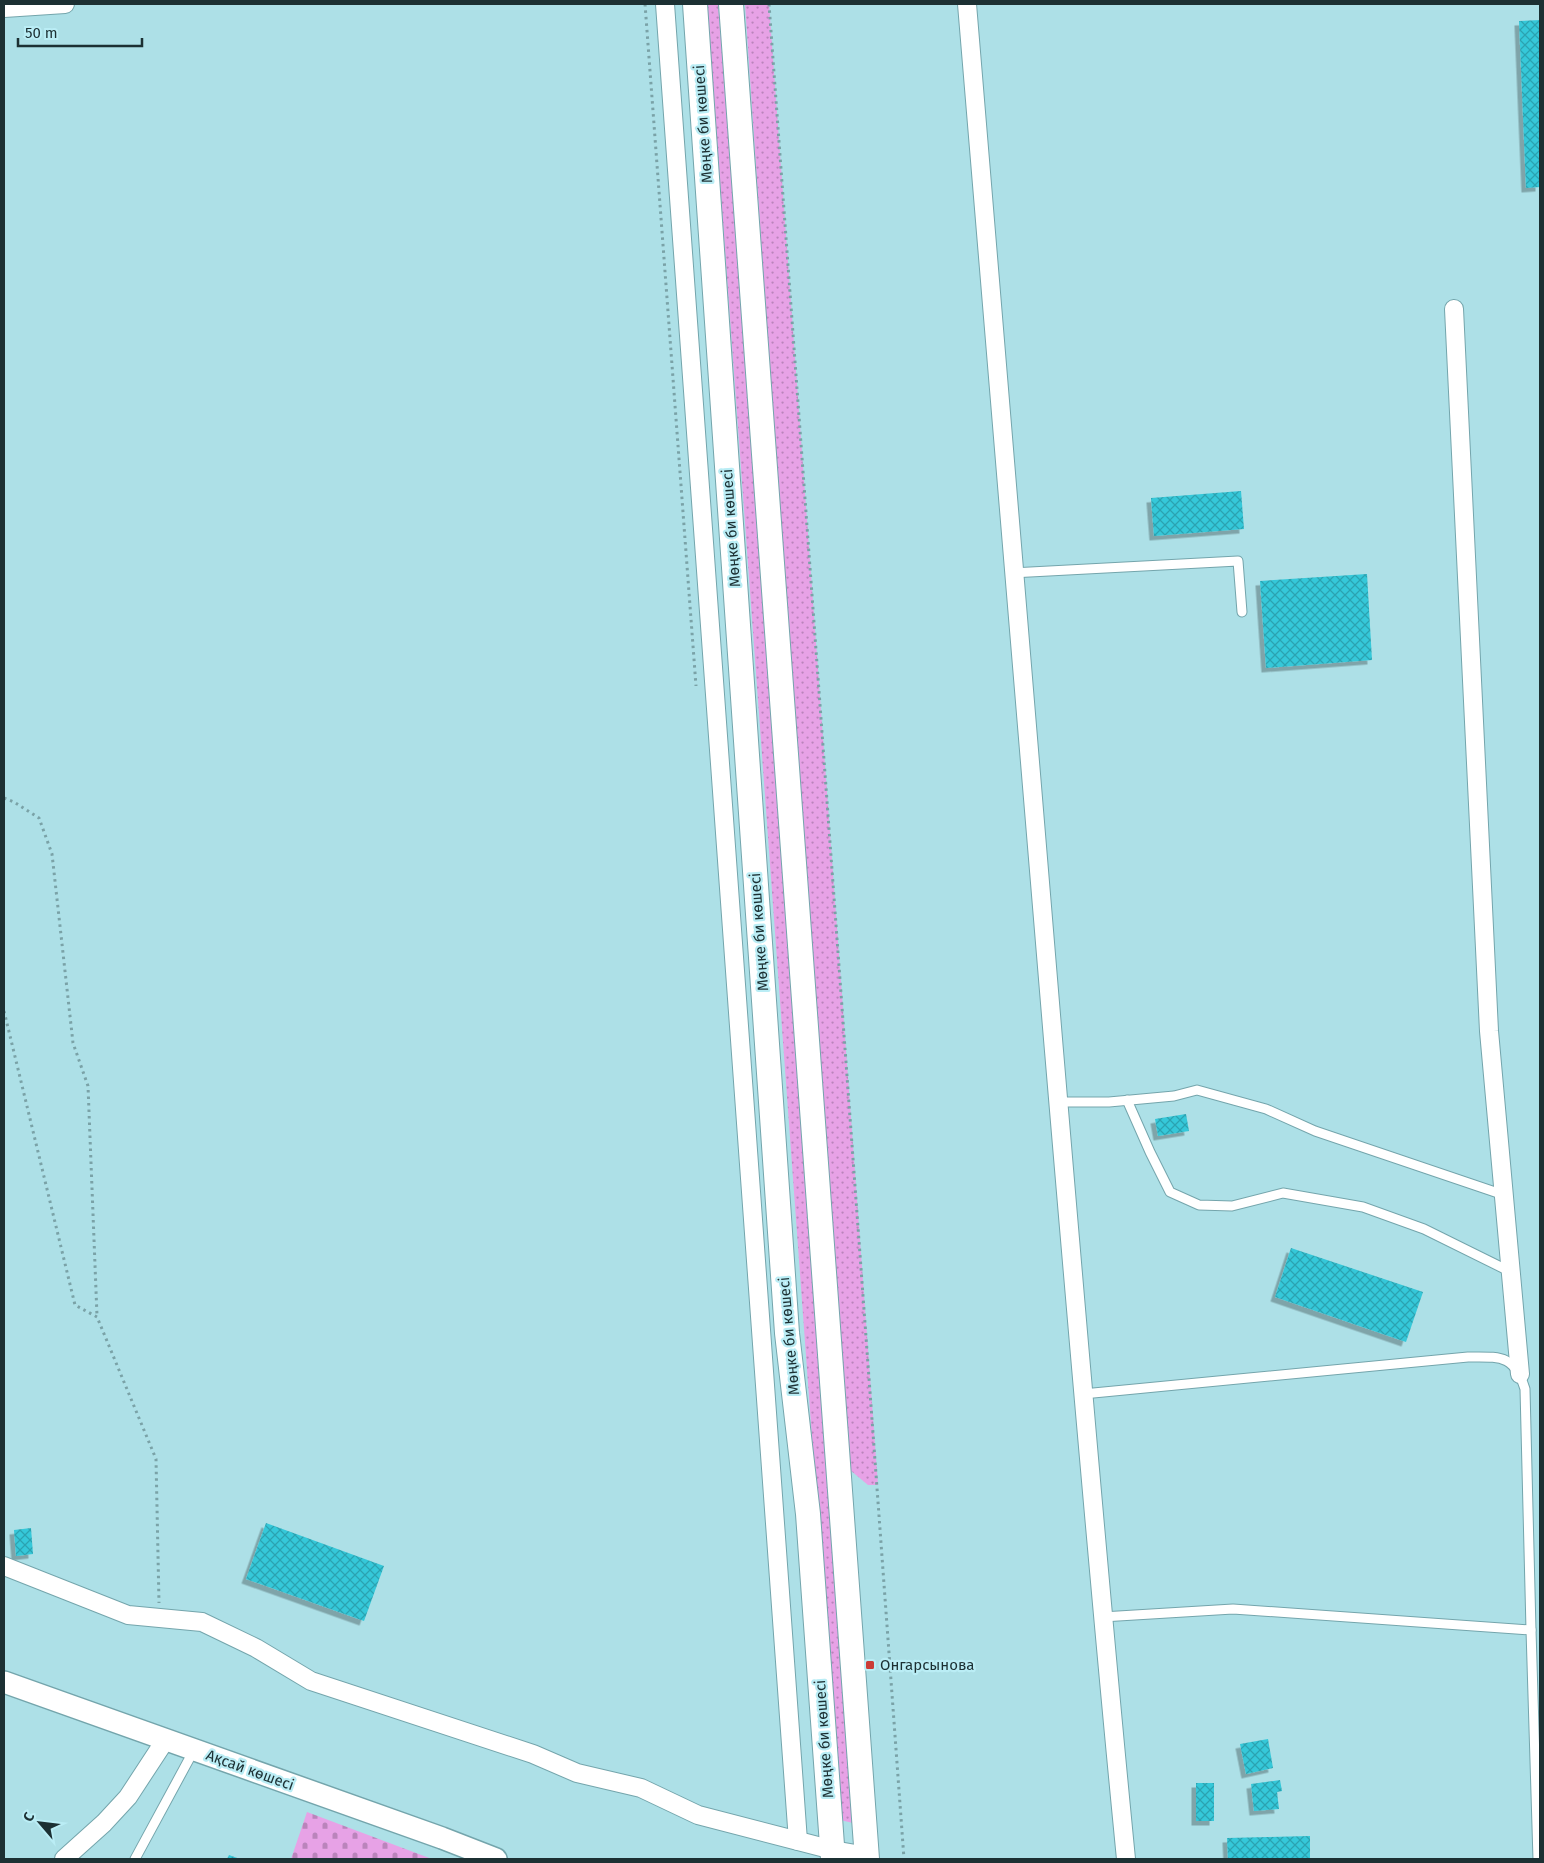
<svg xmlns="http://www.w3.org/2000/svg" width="1544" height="1863" font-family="'Fira Sans',sans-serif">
<defs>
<pattern id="grass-dots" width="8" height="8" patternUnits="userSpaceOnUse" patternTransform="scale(1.25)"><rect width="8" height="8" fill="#e7a2e6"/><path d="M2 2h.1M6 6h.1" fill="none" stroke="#ba84bb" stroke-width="1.8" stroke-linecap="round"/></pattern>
<pattern id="cemetery-stones" width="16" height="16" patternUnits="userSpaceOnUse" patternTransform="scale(1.25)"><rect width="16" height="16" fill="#e7a2e6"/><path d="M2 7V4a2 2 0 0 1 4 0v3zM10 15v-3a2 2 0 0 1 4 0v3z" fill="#ba84bb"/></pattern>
<pattern id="building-cross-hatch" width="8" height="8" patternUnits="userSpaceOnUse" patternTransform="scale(1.25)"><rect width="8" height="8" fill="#35c8d9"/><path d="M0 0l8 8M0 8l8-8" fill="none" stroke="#2ca3b1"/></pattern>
<filter id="shadow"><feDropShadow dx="-4.5" dy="4.5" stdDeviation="0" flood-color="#0004"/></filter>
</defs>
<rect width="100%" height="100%" fill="#ade0e7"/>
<!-- grass -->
<g fill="url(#grass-dots)">
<polygon points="707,4 718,4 738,253 853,1823 840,1820"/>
<polygon points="745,4 769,4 878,1485 868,1485 850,1470 774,432"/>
</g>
<!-- cemetery -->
<polygon fill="url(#cemetery-stones)" points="307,1812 432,1859 291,1859"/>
<!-- building -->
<g fill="url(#building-cross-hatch)" filter="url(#shadow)">
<polygon points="1540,20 1540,187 1526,188 1519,21"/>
<polygon points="1241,491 1244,529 1154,536 1151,498"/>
<polygon points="1367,574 1372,660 1266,668 1260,581"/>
<polygon points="1186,1114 1189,1131 1158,1136 1155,1119"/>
<polygon points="1291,1248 1423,1292 1406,1342 1275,1297"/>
<polygon points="266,1523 384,1566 364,1621 246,1579"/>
<polygon points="31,1528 33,1554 16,1556 14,1530"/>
<polygon points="1268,1739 1273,1768 1246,1774 1240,1744"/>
<polygon points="1280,1780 1282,1791 1277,1792 1279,1809 1254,1811 1251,1784"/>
<rect x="1196" y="1783" width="18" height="38"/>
<polygon points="1310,1836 1310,1859 1228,1859 1227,1838"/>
<polygon points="229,1855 240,1859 227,1859"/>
</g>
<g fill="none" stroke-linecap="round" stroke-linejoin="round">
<defs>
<g id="service">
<polyline points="1013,573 1238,561 1242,612"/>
<polyline points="1127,1100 1150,1152 1170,1192 1199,1205 1232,1206 1283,1193 1363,1207 1424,1229 1511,1272"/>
<polyline points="1058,1102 1109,1102 1174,1096 1197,1090 1266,1109 1315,1131 1504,1195"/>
<path d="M1083,1394l385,-37c32,0 46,-3 57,32l6,241"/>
<polyline points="1102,1617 1233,1609 1531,1630 1538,1859"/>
<polyline points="135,1859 194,1750"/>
</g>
<g id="minor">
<polyline points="665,4 798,1841"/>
<path d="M967,4c27,345 56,690 86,1035 23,273 46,547 73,820"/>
<polyline points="4,8 65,4"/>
<polyline points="1454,309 1489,1031 1520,1374"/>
<polyline points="4,1566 128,1615 202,1622 256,1648 311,1681 533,1754 577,1773 641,1788 698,1815 833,1850 867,1856"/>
<polyline points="64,1859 104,1823 128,1797 166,1739"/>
</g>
<polyline id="tertiary" points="4,1682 442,1838 496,1859"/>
<g id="secondary">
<polyline points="695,4 787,1333 808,1514 833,1859"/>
<polyline points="731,4 867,1859"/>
</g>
</defs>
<!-- service casing -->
<use href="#service" stroke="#74a5ac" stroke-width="11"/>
<!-- minor casing -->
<use href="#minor" stroke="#74a5ac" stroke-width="20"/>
<!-- tertiary casing -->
<use href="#tertiary" stroke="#74a5ac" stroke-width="24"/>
<!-- secondary casing -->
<use href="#secondary" stroke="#74a5ac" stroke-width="26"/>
<!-- path -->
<g stroke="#7aa2a7" stroke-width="3" stroke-dasharray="2.5 4" stroke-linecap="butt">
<polyline points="645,4 696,686"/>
<polyline points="769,4 904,1859"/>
<polyline points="4,798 14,802 39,818 52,854 73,1043 88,1086 97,1316"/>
<polyline points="4,1011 75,1305 97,1317 156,1459 159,1603"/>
</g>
<!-- service -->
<use href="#service" stroke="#fff" stroke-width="9"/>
<!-- minor -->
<use href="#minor" stroke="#fff" stroke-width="18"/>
<!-- tertiary -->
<use href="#tertiary" stroke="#fff" stroke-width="21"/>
<!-- secondary -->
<use href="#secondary" stroke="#fff" stroke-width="24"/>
</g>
<!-- markers -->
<rect fill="#cb3d37" stroke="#baedf5" stroke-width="2" x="865" y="1660" width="10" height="10" rx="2.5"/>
<g text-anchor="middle" stroke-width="4.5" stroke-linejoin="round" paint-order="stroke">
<!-- street labels -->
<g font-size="15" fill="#1c3033" stroke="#baedf5">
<text transform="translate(703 124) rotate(-94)" y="5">Мөңке би көшесі</text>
<text transform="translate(731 528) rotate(-94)" y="5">Мөңке би көшесі</text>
<text transform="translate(759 932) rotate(-94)" y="5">Мөңке би көшесі</text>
<text transform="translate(789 1336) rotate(-95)" y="5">Мөңке би көшесі</text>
<text transform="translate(824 1739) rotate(-94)" y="5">Мөңке би көшесі</text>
<text transform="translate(250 1770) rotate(20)" y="5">Ақсай көшесі</text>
</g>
<!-- poi labels -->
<g font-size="15" fill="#1c3033" stroke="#baedf5" text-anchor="start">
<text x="880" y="1670">Онгарсынова</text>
</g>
</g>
<!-- border -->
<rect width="1544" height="1863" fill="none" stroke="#1c3033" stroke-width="10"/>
<!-- north arrow -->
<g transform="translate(40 1823) rotate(298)" stroke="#baedf5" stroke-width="4" paint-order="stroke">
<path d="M0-4L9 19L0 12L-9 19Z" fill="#1c3033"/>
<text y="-8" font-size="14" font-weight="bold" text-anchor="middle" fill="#1c3033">С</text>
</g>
<!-- scale -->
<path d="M18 38v8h124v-8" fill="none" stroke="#1c3033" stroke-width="2.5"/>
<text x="25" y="38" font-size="15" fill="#1c3033" stroke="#baedf5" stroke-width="4" paint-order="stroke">50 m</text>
</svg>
